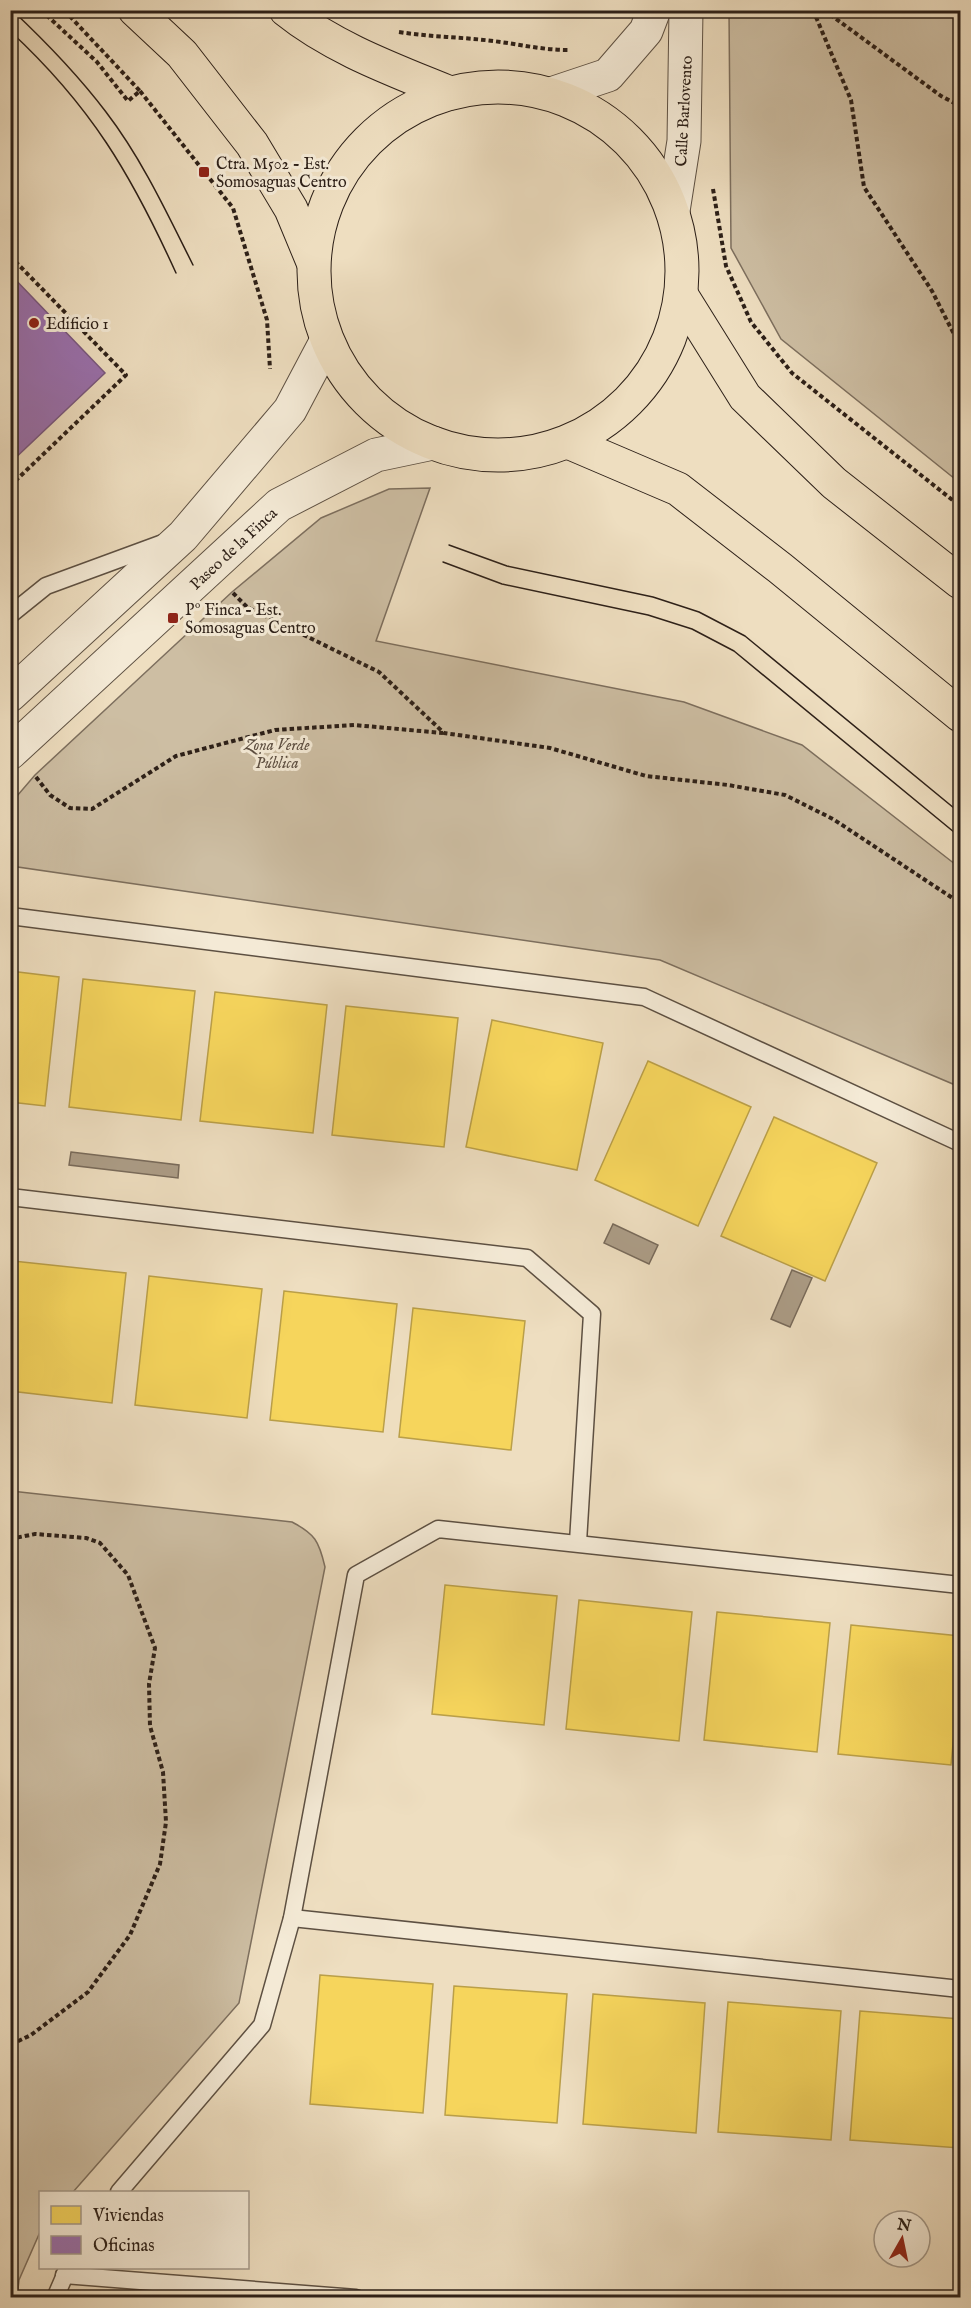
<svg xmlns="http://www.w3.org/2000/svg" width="971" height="2308" font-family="'IM FELL English',serif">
<rect width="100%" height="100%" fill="#eedec0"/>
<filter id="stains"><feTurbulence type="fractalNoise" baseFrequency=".00333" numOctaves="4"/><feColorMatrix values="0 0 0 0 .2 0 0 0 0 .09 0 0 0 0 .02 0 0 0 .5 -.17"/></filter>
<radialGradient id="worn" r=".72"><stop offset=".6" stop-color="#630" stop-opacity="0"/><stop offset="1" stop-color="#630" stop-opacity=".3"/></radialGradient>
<!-- green -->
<g fill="#cdbea3" stroke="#7d6f5e" stroke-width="1.5">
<polygon points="729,11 960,11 960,483 781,339 731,248"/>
<polygon points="430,488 376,641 684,702 802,745 960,868 960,1087 660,960 11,866 11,803 35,775 232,592 321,518 389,489"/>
<path d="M11,1491l281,31c23,12 27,19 33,45l-86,436 -166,189h-33v40l-21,48 -2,18 -7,-1z"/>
</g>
<!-- water -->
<g fill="#ac9d87" stroke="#796b5b" stroke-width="1.5">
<polygon points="71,1152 179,1165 178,1178 69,1165"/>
<polygon points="613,1224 658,1245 649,1264 604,1243"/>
<polygon points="792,1270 812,1278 790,1327 771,1319"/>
</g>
<!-- homes -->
<g fill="#f6d55c" stroke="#ba9f48" stroke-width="1.5">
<polygon points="10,971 59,977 45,1106 10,1102"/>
<polygon points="83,979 195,991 181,1120 69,1107"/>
<polygon points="215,992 327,1005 313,1133 200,1121"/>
<polygon points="346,1006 458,1018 444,1147 332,1135"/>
<polygon points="492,1020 603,1043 577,1170 466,1147"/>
<polygon points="648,1061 751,1107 698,1226 595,1180"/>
<polygon points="774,1117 877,1163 825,1281 721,1236"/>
<polygon points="13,1261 126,1273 112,1403 10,1391 10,1285"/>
<polygon points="149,1276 262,1289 247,1418 135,1405"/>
<polygon points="284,1291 397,1304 383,1432 270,1420"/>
<polygon points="413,1308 525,1321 511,1450 399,1437"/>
<polygon points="445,1585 557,1596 544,1725 432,1714"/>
<polygon points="579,1600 692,1612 679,1741 566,1729"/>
<polygon points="717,1612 830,1623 817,1752 704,1740"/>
<polygon points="851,1625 960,1636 960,1671 951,1765 838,1754"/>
<polygon points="320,1975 433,1984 423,2113 310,2104"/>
<polygon points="454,1986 567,1994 557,2123 445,2115"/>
<polygon points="593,1994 705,2003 696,2133 583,2124"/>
<polygon points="728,2002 841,2011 831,2140 718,2132"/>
<polygon points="860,2011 960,2019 960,2148 850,2140"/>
</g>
<!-- offices -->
<polygon fill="#9970ab" stroke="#79587f" stroke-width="1.5" points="10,274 105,373 10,463"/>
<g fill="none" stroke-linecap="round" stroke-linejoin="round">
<defs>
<g id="lane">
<polyline points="10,615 46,586 163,543"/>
<polyline points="10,916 644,997 960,1143"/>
<polyline points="10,1197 527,1258 592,1314 578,1542"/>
<polyline points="292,1918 960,1989"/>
<polyline points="119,2192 262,2025 292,1918 356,1575 438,1529 960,1585"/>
<polyline points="64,2275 356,2298"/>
<polyline points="55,2298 68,2268"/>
</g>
<g id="street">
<polyline points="551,94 608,75 646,31 654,10"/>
<polyline points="673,211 684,141 686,10"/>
<polyline points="10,695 183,536 290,410 327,340"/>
<polyline points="10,753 279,505 376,455 433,443"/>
</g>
<g id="highway">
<polyline points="135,10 182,54 252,144 291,209 313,262"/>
<path d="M286,10c47,38 108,60 164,83"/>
<circle cx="498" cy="271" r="184"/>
<polyline points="682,296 745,397 834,483 960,582"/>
<polyline points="568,442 678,489 780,568 960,715"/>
</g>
</defs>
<!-- lane casing -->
<use href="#lane" stroke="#5d5042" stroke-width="19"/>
<!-- street casing -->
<use href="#street" stroke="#5d5042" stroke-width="35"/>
<!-- highway casing -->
<use href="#highway" stroke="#2d2018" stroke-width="35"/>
<!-- path -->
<g stroke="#2d2018" stroke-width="4" stroke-dasharray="4.5 3" stroke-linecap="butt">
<polyline points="41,10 97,62 128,101 140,91 64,10"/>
<polyline points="357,10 366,16"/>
<polyline points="813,10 851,100 864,187 932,291 960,346"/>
<polyline points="824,10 941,96 960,106"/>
<path d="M399,32c32,5 62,5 94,9 25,3 49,9 75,9"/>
<polyline points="140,91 233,208 267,320 270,369"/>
<polyline points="713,189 726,266 751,322 792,373 960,506"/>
<polyline points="10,256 126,375 10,486"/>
<polyline points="233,593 247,607 379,672 444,733 550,748 646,776 728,785 785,795 833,819 960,903"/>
<polyline points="36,777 50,795 70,808 92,809 176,756 275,730 354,725 443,733"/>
<polyline points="10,1539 35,1534 86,1538 100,1543 128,1575 155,1648 149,1684 150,1726 163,1772 166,1822 160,1864 130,1935 88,1992 31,2035 10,2045"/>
</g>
<!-- lane -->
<use href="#lane" stroke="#f4ead6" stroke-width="16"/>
<!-- street -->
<use href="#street" stroke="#f4ead6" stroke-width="33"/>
<!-- highway -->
<use href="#highway" stroke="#eedec0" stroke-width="33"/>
<!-- tram -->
<g stroke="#2d2018" stroke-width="1.5">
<path d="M12,10c34,32 66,65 94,102 36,47 61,101 87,153"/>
<path d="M10,31c81,75 121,143 166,242"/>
<polyline points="449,545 507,566 653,597 699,612 745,636 960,813"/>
<polyline points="443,562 502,584 648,615 692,629 734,651 960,837"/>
</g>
</g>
<!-- markers -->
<g fill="#8f2418" stroke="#f4ead6" stroke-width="2">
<rect x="198" y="166" width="12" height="12" rx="3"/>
<circle cx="34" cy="323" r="6"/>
<rect x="167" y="612" width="12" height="12" rx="3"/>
</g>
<g text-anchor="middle" stroke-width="6" stroke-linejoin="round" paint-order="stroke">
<!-- street labels -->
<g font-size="16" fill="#2d2018" stroke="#f4ead6">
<text transform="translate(683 111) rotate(-87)" y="6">Calle Barlovento</text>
<text transform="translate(233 548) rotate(-43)" y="6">Paseo de la Finca</text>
</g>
<!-- poi labels -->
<g font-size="16" fill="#2d2018" stroke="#f4ead6" text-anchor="start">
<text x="216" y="169">Ctra. M502 - Est.<tspan x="216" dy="18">Somosaguas Centro</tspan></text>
<text x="46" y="329">Edificio 1</text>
<text x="185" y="615">Pº Finca - Est.<tspan x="185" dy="18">Somosaguas Centro</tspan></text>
</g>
<!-- park labels -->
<g font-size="16" font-style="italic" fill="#5d4f42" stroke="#f4ead6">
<text x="277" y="750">Zona Verde<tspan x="277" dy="18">Pública</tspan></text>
</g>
</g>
<!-- margin -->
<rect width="971" height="2308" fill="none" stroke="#eedec0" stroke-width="36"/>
<rect x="12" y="12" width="947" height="2284" fill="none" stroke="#2d2018" stroke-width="3"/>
<rect x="18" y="18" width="935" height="2272" fill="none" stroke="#2d2018" stroke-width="1.5"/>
<!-- legend -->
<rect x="39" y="2191" width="210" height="78" fill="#f4ead6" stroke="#a4998a" stroke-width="1.5"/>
<rect x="51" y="2206" width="30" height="18" fill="#f6d55c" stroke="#a4998a" stroke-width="1.5"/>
<text x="93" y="2221" font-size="18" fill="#2d2018">Viviendas</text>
<rect x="51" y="2236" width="30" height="18" fill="#9970ab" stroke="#a4998a" stroke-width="1.5"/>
<text x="93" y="2251" font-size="18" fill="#2d2018">Oficinas</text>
<!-- north arrow -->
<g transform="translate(902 2239) rotate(9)"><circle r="28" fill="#f4ead6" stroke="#a4998a" stroke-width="1.5"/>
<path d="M0-4.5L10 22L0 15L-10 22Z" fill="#8f2418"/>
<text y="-9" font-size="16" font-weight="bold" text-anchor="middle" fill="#2d2018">N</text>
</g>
<rect width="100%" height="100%" filter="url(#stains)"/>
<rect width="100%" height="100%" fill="url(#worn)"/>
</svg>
